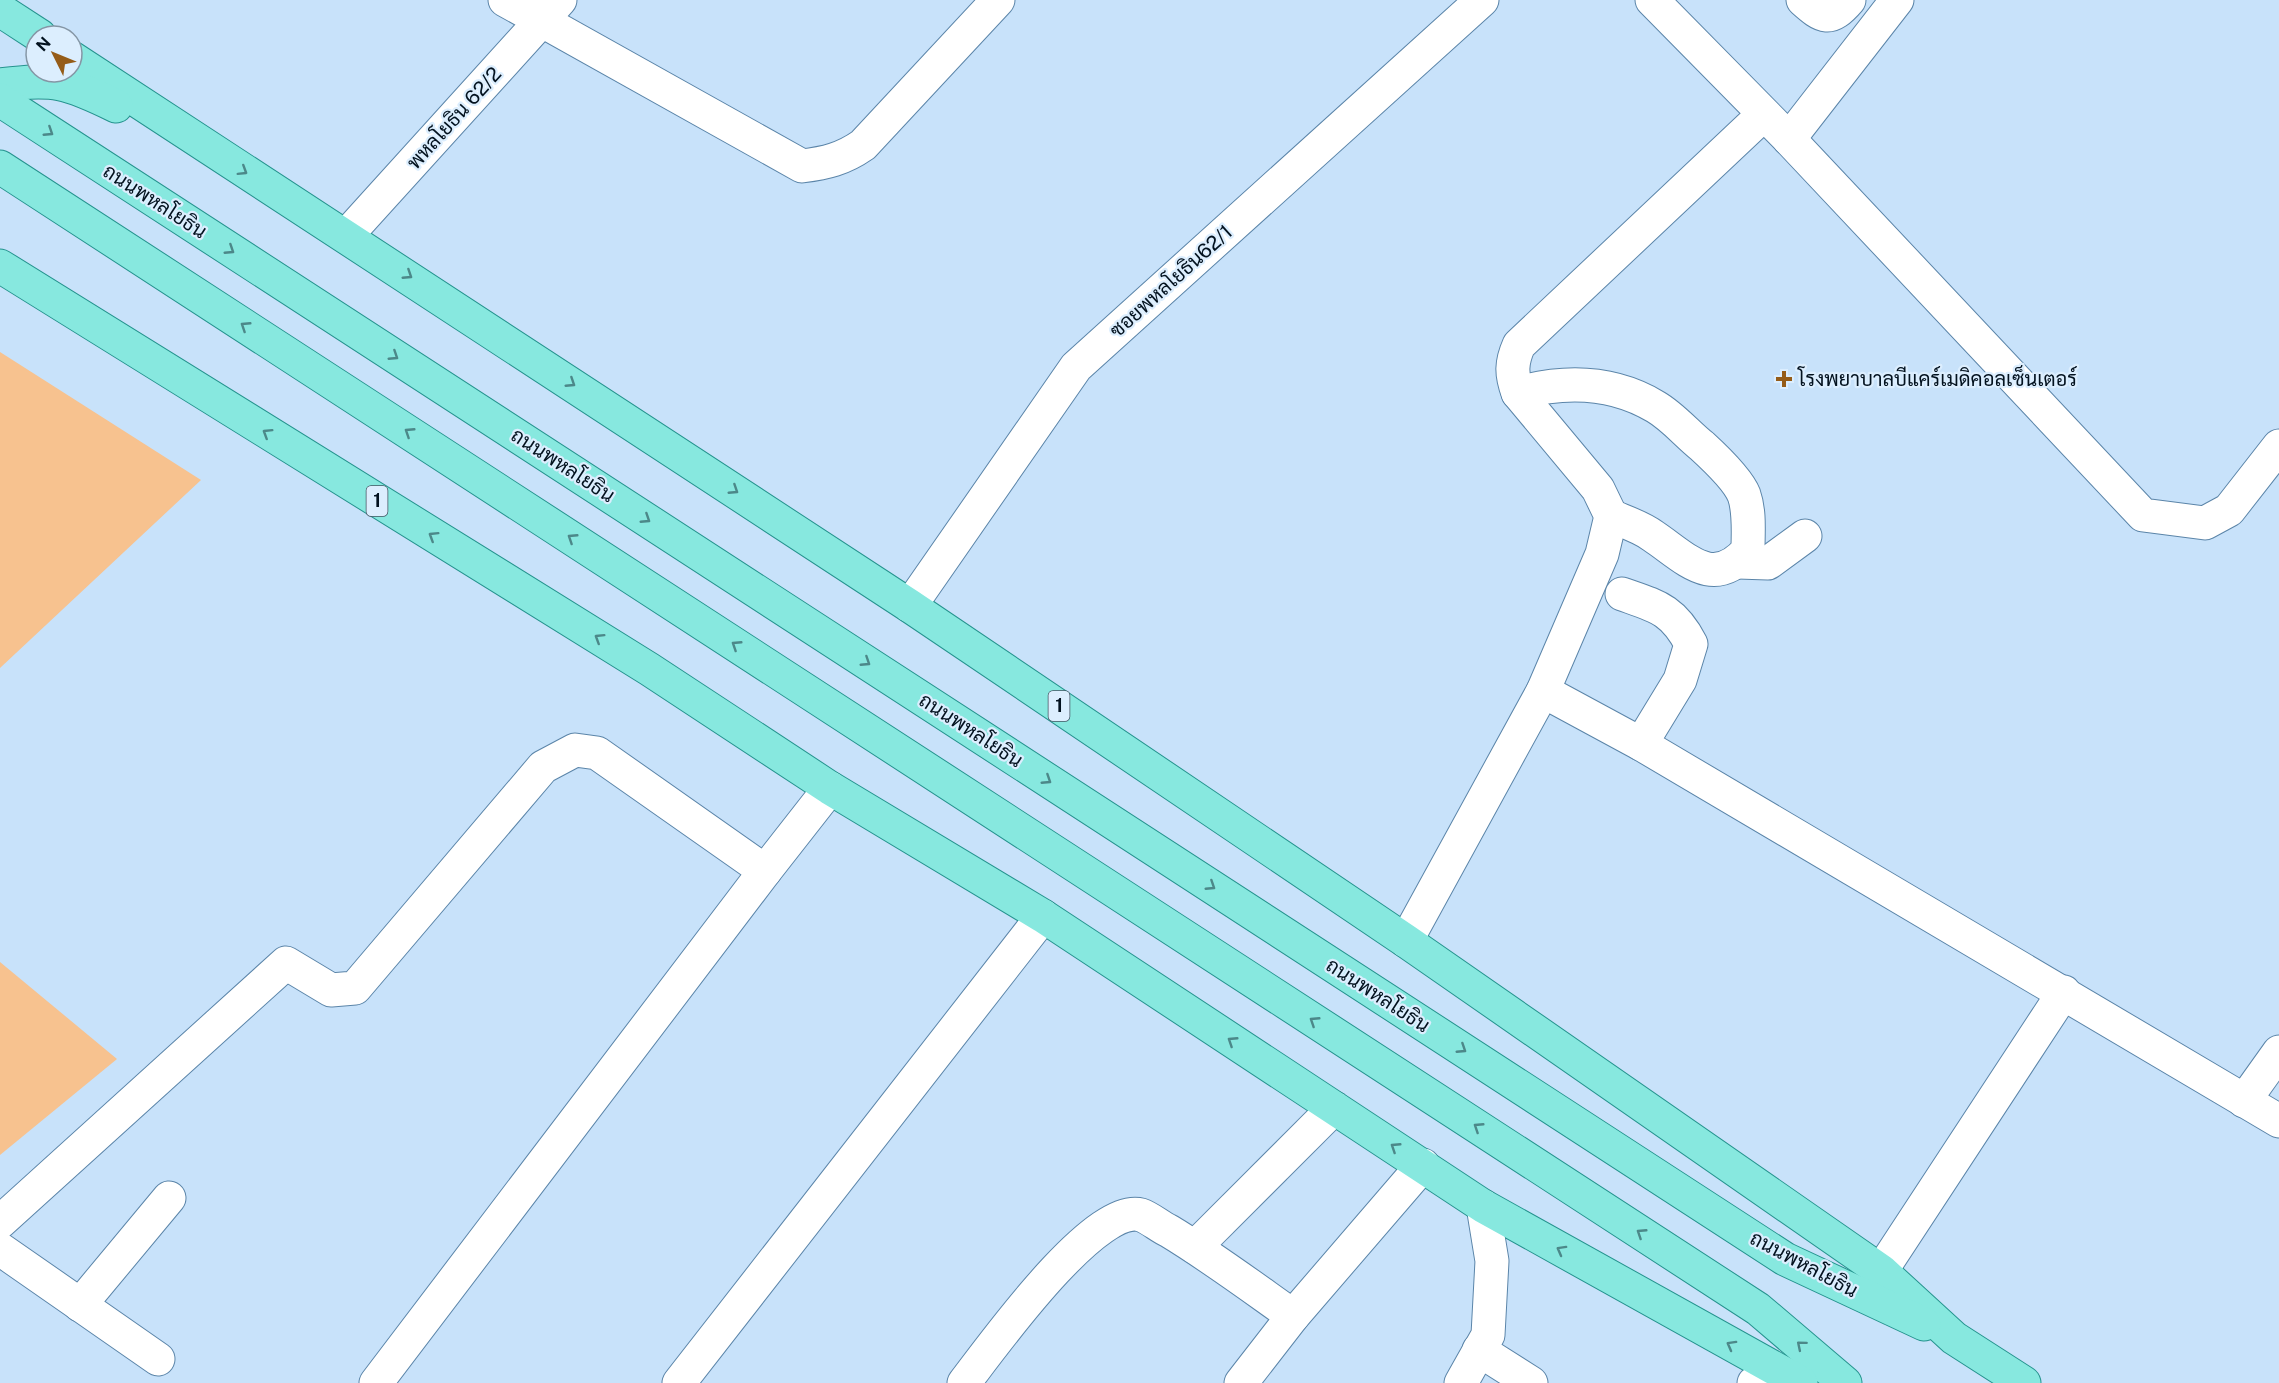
<svg xmlns="http://www.w3.org/2000/svg" width="2279" height="1383" font-family="'Public Sans',Sarabun,sans-serif">
<rect width="100%" height="100%" fill="#c8e2fa"/>
<!-- green -->
<g fill="#f7c28f">
<polygon points="0,352 201,480 0,668"/>
<polygon points="0,962 117,1059 0,1155"/>
</g>
<g fill="none" stroke-linecap="round" stroke-linejoin="round">
<defs>
<g id="minor">
<path d="M505,0l297,166c24,-3 41,-7 61,-21l135,-145"/>
<polyline points="1652,0 1789,139 2143,515 2205,523 2229,510 2279,446"/>
<path d="M1803,0c20,18 27,22 46,0"/>
<polyline points="1789,139 1897,0"/>
<polyline points="347,235 560,0"/>
<path d="M1518,393c48,-13 95,-12 138,14 17,10 31,27 46,39 12,11 36,34 42,49 6,17 4,37 4,55 -35,41 -62,8 -95,-14 -12,-9 -28,-14 -42,-20"/>
<polyline points="1738,562 1768,563 1805,536"/>
<path d="M1622,594c34,12 51,15 69,50l-11,36 -39,64"/>
<polyline points="910,606 1076,367 1482,0"/>
<polyline points="1543,691 1641,744 2279,1121"/>
<path d="M1406,941l137,-250 59,-137 9,-38 -13,-27 -80,-96c-7,-19 -7,-30 1,-48l244,-230"/>
<polyline points="2244,1101 2279,1052"/>
<polyline points="0,1222 286,963 331,990 355,988 543,767 575,750 597,753 765,871 830,788"/>
<polyline points="1195,1247 1334,1108"/>
<polyline points="0,1249 158,1359"/>
<polyline points="1881,1271 2064,992"/>
<polyline points="80,1305 169,1198"/>
<polyline points="1479,1350 1531,1383"/>
<polyline points="376,1383 765,871"/>
<polyline points="679,1383 1043,916"/>
<path d="M964,1383c27,-35 131,-181 177,-168 9,3 19,12 28,16 43,26 83,56 124,85"/>
<polyline points="1241,1383 1293,1316 1423,1165"/>
<polyline points="1461,1383 1488,1335 1492,1261 1483,1206"/>
<polyline points="1754,1383 1778,1372"/>
</g>
<g id="major">
<polyline points="0,10 40,36"/>
<polyline points="72,58 910,606 1406,941 1881,1271 1954,1338 2024,1383"/>
<path d="M0,85c54,-7 67,-3 116,21"/>
<polyline points="0,100 1785,1259 1924,1324"/>
<polyline points="0,167 1758,1309 1845,1383"/>
<polyline points="0,266 649,669 830,788 1043,916 1483,1206 1801,1383"/>
</g>
</defs>
<!-- minor casing -->
<use href="#minor" stroke="#5b85a9" stroke-width="35"/>
<!-- major casing -->
<use href="#major" stroke="#25938e" stroke-width="35"/>
<!-- minor -->
<use href="#minor" stroke="#fff" stroke-width="33"/>
<!-- major -->
<use href="#major" stroke="#87e8df" stroke-width="33"/>
</g>
<!-- one-way arrows -->
<defs><path id="oneway-chevron" d="M-2-3.5L2.5 0L-2 3.5" fill="none" stroke-width="1.6" stroke-linecap="round" stroke-linejoin="round" transform="scale(1.5)"/></defs>
<g stroke="#4c8889">
<use href="#oneway-chevron" transform="translate(49 132) rotate(33)"/>
<use href="#oneway-chevron" transform="translate(243 171) rotate(32)"/>
<use href="#oneway-chevron" transform="translate(230 250) rotate(33)"/>
<use href="#oneway-chevron" transform="translate(408 275) rotate(33)"/>
<use href="#oneway-chevron" transform="translate(245 326) rotate(-147)"/>
<use href="#oneway-chevron" transform="translate(394 356) rotate(33)"/>
<use href="#oneway-chevron" transform="translate(571 383) rotate(33)"/>
<use href="#oneway-chevron" transform="translate(409 432) rotate(-147)"/>
<use href="#oneway-chevron" transform="translate(267 433) rotate(-148)"/>
<use href="#oneway-chevron" transform="translate(734 490) rotate(33)"/>
<use href="#oneway-chevron" transform="translate(646 519) rotate(33)"/>
<use href="#oneway-chevron" transform="translate(433 536) rotate(-148)"/>
<use href="#oneway-chevron" transform="translate(572 538) rotate(-147)"/>
<use href="#oneway-chevron" transform="translate(599 638) rotate(-148)"/>
<use href="#oneway-chevron" transform="translate(736 645) rotate(-147)"/>
<use href="#oneway-chevron" transform="translate(866 662) rotate(33)"/>
<use href="#oneway-chevron" transform="translate(1047 780) rotate(33)"/>
<use href="#oneway-chevron" transform="translate(1211 886) rotate(33)"/>
<use href="#oneway-chevron" transform="translate(1314 1021) rotate(-147)"/>
<use href="#oneway-chevron" transform="translate(1232 1041) rotate(-147)"/>
<use href="#oneway-chevron" transform="translate(1462 1049) rotate(33)"/>
<use href="#oneway-chevron" transform="translate(1478 1127) rotate(-147)"/>
<use href="#oneway-chevron" transform="translate(1395 1147) rotate(-147)"/>
<use href="#oneway-chevron" transform="translate(1641 1233) rotate(-147)"/>
<use href="#oneway-chevron" transform="translate(1561 1250) rotate(-151)"/>
<use href="#oneway-chevron" transform="translate(1731 1345) rotate(-151)"/>
<use href="#oneway-chevron" transform="translate(1801 1345) rotate(-140)"/>
</g>
<!-- markers -->
<path fill="#955c18" stroke="#dceefe" stroke-width="2" d="M1781 370h6v6h6v6h-6v6h-6v-6h-6v-6h6z"/>
<g text-anchor="middle" stroke-width="4.5" stroke-linejoin="round" paint-order="stroke">
<!-- shield labels -->
<g fill="#dceefe" stroke="#445462" stroke-width="1.5">
<rect x="366.5" y="486" width="21" height="30" rx="4.5"/>
<rect x="1048.5" y="691" width="21" height="30" rx="4.5"/>
</g>
<g font-size="18" font-weight="bold" fill="#03121f">
<text x="377" y="507">1</text>
<text x="1059" y="712">1</text>
</g>
<!-- street labels -->
<g font-size="20" fill="#03121f" stroke="#dceefe">
<text transform="translate(454 118) rotate(-48)" y="7">พหลโยธิน 62/2</text>
<text transform="translate(155 201) rotate(33)" y="7">ถนนพหลโยธิน</text>
<text transform="translate(1171 281) rotate(-42)" y="7">ซอยพหลโยธิน62/1</text>
<text transform="translate(563 465) rotate(33)" y="7">ถนนพหลโยธิน</text>
<text transform="translate(971 730) rotate(33)" y="7">ถนนพหลโยธิน</text>
<text transform="translate(1378 995) rotate(33)" y="7">ถนนพหลโยธิน</text>
<text transform="translate(1804 1264) rotate(28)" y="7">ถนนพหลโยธิน</text>
</g>
<!-- poi labels -->
<g font-size="20" fill="#03121f" stroke="#dceefe" text-anchor="start">
<text x="1798" y="386">โรงพยาบาลบีแคร์เมดิคอลเซ็นเตอร์</text>
</g>
</g>
<!-- north arrow -->
<g transform="translate(54 54) rotate(313)"><circle r="28" fill="#dceefe" stroke="#8596a5" stroke-width="1.5"/>
<path d="M0-4.5L10 22L0 15L-10 22Z" fill="#955c18"/>
<text y="-9" font-size="16" font-weight="bold" text-anchor="middle" fill="#03121f">N</text>
</g>
</svg>
